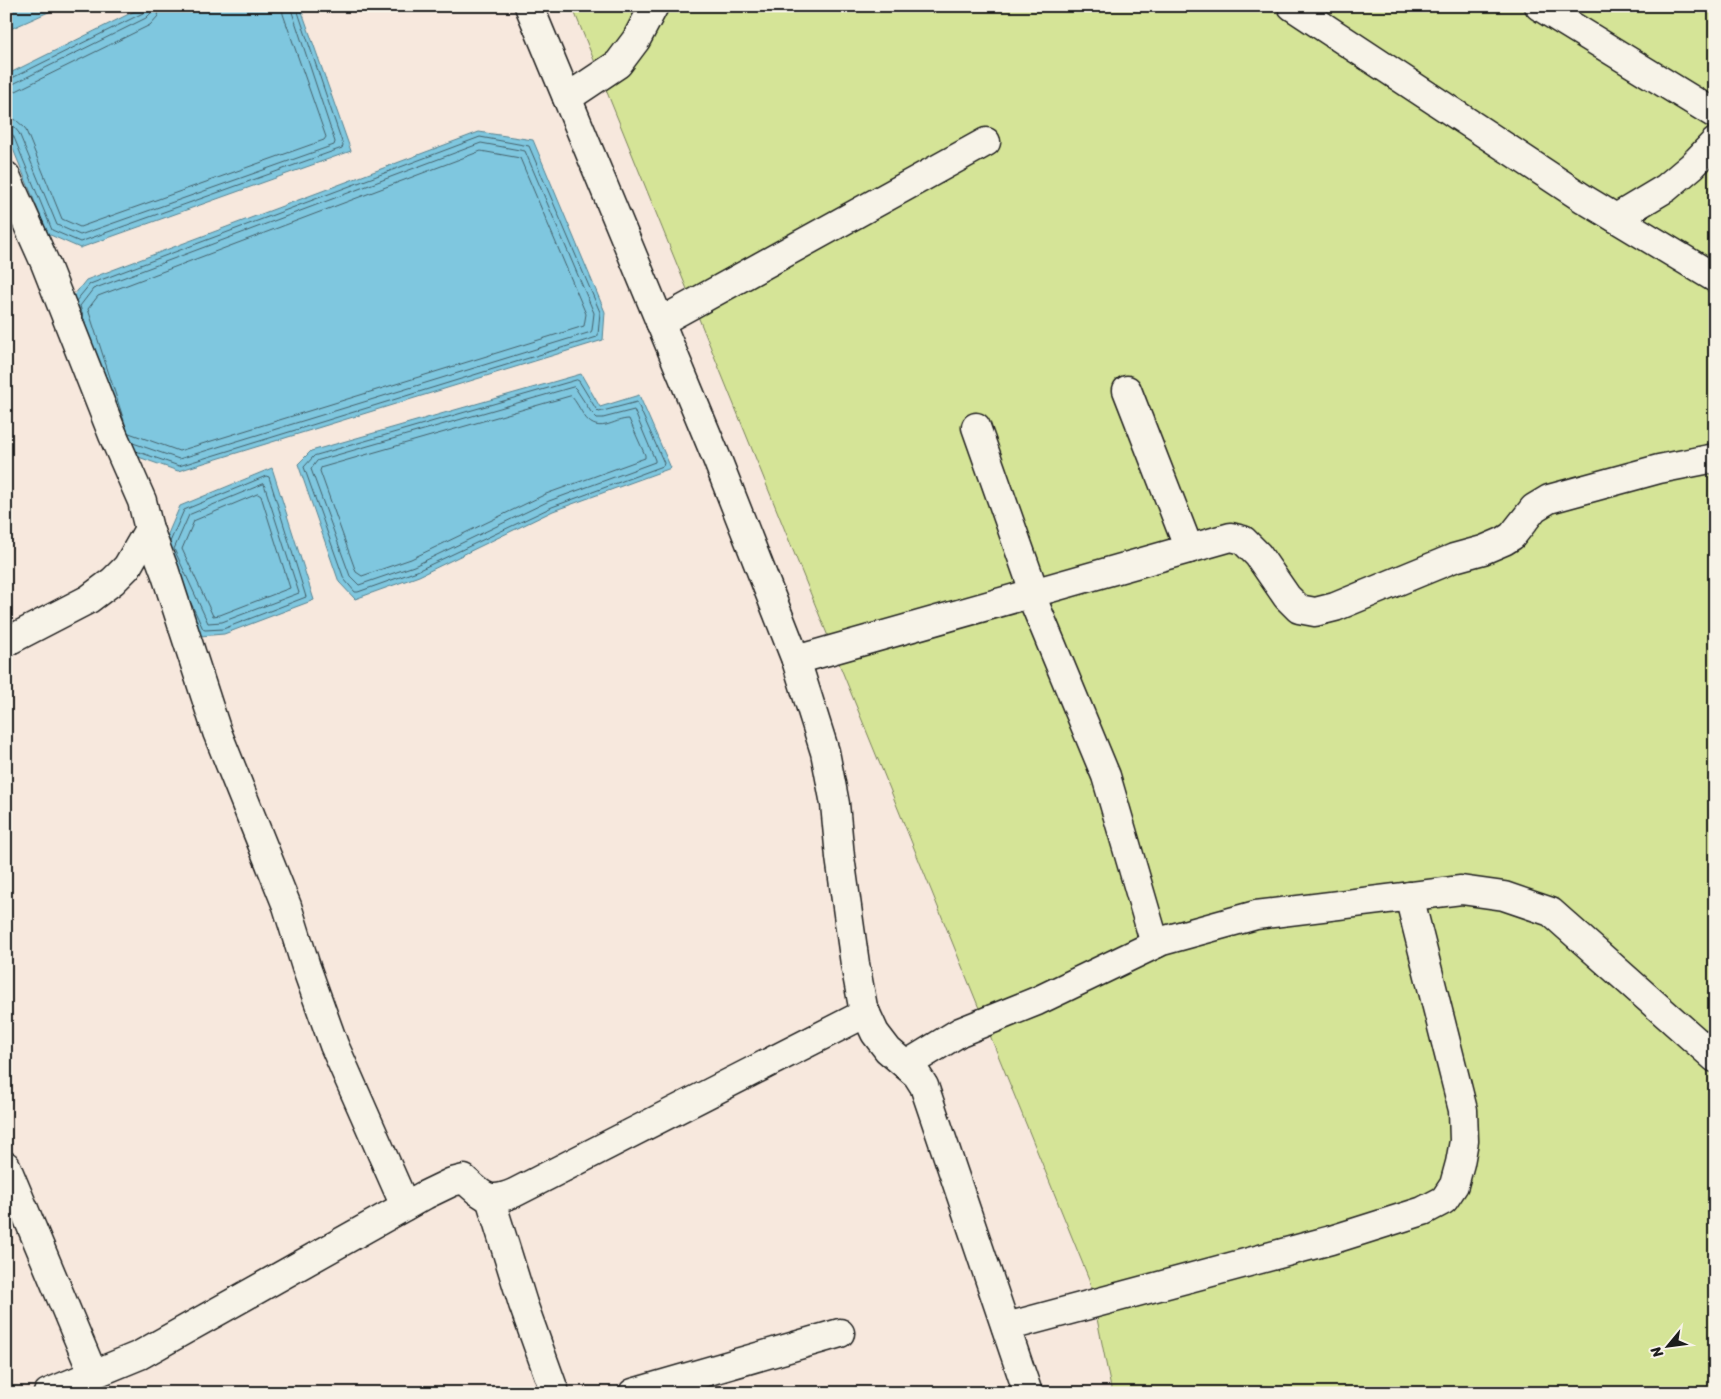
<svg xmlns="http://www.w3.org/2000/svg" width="1721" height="1399" font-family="Sriracha,sans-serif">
<rect width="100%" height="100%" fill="#f7e8dd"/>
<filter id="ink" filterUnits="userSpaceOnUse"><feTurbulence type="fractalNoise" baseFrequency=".02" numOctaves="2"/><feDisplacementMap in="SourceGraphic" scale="10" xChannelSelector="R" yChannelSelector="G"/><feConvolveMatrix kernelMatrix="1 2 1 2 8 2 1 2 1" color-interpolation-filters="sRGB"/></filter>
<g filter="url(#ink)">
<!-- green -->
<polygon fill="#d5e497" stroke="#78805a" points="572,6 1715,6 1715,1393 1112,1393 1089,1279"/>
<!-- water -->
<g fill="#7fc7df" stroke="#578391">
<polygon points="6,6 62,6 6,31"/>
<polygon points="145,6 300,6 351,151 80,248 48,234 6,132 6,75"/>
<polygon points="479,132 533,140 605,312 603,340 178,471 113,448 67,304 86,280"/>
<polygon points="581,374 600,407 639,395 671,468 553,511 419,576 355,599 339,582 298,464 311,451"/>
<polygon points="272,468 314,600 224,634 200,636 161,550 180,506"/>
</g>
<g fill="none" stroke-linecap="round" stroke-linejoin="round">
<!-- shore -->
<g stroke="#44606a" stroke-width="1">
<polyline points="6,79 10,79 143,13 146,10 146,6"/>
<polyline points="6,85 13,84 146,18 151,13 152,6"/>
<polyline points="6,93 16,91 150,25 158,16 160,6"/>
<polyline points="6,118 16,120 25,128 62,219 80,227 324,140 326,137 283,14 282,6"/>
<polyline points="6,126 14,127 19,133 57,225 80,235 334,145 335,142 290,6"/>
<polyline points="6,132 10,132 13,135 52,230 80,242 342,148 343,145 296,6"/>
<polyline points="76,301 90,284 480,137 529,146 600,312 598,335 597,337 179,466 136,451"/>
<polyline points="85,323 80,306 93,289 481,143 525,151 594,313 592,330 591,332 179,459 133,443"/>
<polygon points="577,380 579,381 596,409 599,412 637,402 664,463 663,466 552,507 417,571 358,592 355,592 344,579 304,467 314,456"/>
<polygon points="574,387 576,389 591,412 597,418 603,418 634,410 655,460 655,462 549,501 414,566 359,585 350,576 311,469 317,461"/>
<path d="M571,396c11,11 14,34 35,29 8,-2 15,-6 23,-6l16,36v3l-99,36 -135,65 -49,17 -6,-4 -36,-101 1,-3z"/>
<polyline points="127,430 88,309 98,296 481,151 520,158 586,314 584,326 179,451 129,433"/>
<polygon points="264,484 299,593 222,622 208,623 174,549 189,515"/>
<polygon points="258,494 261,496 290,588 220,615 213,616 182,549 194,521"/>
<polyline points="170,542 184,510 266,476 269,477 306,597 223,629 205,630 203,629 191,603"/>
</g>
<defs>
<g id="minor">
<polyline points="529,6 717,459 796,660 825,752 835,804 840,857 855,964 863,1007 875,1033 888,1050 917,1075 924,1086 1028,1393"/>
<polyline points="1292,6 1584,199 1715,278"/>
<polyline points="1539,6 1715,114"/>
<polyline points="567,98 618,64 636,40 654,6"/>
<polyline points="6,176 45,263 113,435 142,501 149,529 165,572 217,732 287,906 306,967 334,1045 405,1206"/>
<polyline points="1616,218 1666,188 1692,166 1715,142"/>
<polyline points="660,322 986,142"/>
<polyline points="1127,390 1189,549"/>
<polyline points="976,427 1035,594"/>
<polyline points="1031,595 1106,776 1155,944"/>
<polyline points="6,642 89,599 113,581 127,567 149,529"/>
<polyline points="796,660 1231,537 1243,540 1258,555 1287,597 1299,609 1315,612 1335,607 1454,558 1483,550 1504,541 1512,536 1534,508 1549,499 1659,469 1715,458"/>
<polyline points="906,1065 960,1032 1037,1001 1162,941 1256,915 1461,890 1504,896 1551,912 1715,1058"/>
<polyline points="6,1166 93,1374"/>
<polyline points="490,1198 523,1304 555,1393"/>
<polyline points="1006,1327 1331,1240 1423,1211 1444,1200 1454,1185 1460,1163 1464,1141 1463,1110 1409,896"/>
<path d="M48,1393l92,-38 285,-160 27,-13 12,-3c19,17 24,25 50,14l352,-180"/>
<polyline points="633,1393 840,1333"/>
</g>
</defs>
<!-- minor casing -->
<use href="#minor" stroke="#1c1c1c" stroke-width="31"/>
<!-- minor -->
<use href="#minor" stroke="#f7f3e8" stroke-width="28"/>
</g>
</g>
<!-- margin -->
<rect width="1721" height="1399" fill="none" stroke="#f7f3e8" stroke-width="25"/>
<rect x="12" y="12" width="1696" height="1374" fill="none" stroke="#1c1c1c" stroke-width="2" filter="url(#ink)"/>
<!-- north arrow -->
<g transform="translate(1668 1346) rotate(241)" stroke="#f7f3e8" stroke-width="4" paint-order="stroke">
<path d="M0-4L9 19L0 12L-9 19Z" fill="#1c1c1c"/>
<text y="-8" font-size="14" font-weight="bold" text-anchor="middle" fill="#1c1c1c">N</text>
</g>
</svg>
